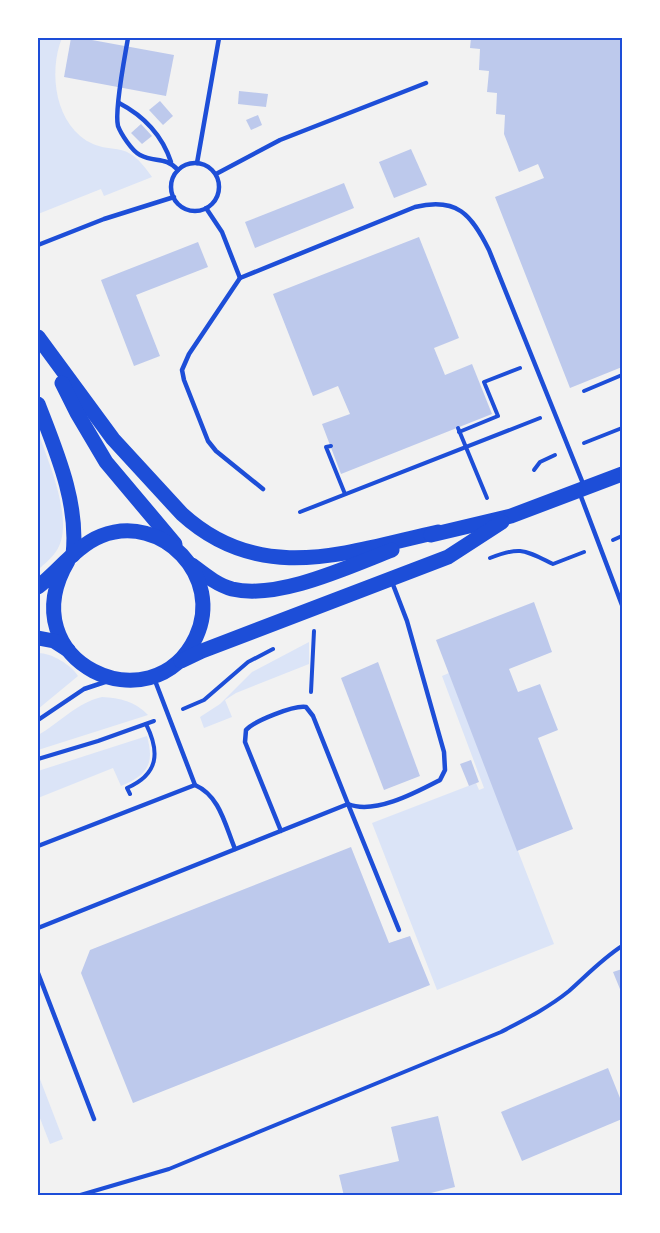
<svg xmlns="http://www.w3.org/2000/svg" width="660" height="1233" font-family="'PT Sans Narrow',sans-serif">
<rect width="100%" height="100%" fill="#f2f2f2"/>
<!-- green -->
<g fill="#dbe4f7">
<path d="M38,38h24c-14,34 -7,89 31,106 9,4 18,4 28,6 14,3 23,16 31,27l-48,19 -3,-7 -63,25z"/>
<path d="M38,432c10,29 37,90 19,118 -4,7 -13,14 -19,20z"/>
<polygon points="309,642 309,664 236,693 225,700 232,717 204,728 200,717 220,704 252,672"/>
<path d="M38,653c14,0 33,12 40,23l-40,33z"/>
<polygon points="449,673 554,944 437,990 372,823 476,783 479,790 484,788 442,676"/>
<path d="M102,697c18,1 33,4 46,18l-110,35v-15c22,-12 38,-32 64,-38z"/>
<path d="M147,736c8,29 0,39 -26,50l-8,-18 -75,30v-27z"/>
<polygon points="38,1074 63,1139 50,1144 38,1113"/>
</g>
<!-- building -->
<g fill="#bdc9ec">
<polygon points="71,38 81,38 174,55 166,96 64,77"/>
<polygon points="471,38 622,38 622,367 570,388 495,197 544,178 538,164 519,172 504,134 505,115 496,114 497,93 487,92 489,71 479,70 480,49 470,48"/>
<polygon points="239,91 268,94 266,107 238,104"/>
<polygon points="160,101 173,116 163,125 149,110"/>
<polygon points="258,115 262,125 251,130 246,120"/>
<polygon points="141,124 152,136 142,144 131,133"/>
<polygon points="411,149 427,185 394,198 379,162"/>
<polygon points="344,183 354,208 255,248 245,222"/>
<polygon points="419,237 459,338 434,348 445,375 472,364 492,414 341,474 322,424 350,414 338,386 313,396 273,294"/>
<polygon points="198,242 208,267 136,295 160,356 134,366 101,280"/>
<polygon points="534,602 552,652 509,669 518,692 540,684 558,730 538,738 573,829 517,851 436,640"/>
<polygon points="378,662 420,776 384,790 341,678"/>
<polygon points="471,760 479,782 469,786 460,764"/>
<polygon points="351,847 389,943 410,936 430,985 133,1103 81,973 90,950"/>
<polygon points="622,969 622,994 613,972"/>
<polygon points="608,1068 622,1103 622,1119 522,1161 501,1112"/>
<polygon points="438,1116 455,1187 419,1196 344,1196 339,1175 399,1161 391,1127"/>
</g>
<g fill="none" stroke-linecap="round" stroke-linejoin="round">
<!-- path -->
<g stroke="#1d4ed8" stroke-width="4">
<polyline points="584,391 622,375"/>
<polyline points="458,428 487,498"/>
<polyline points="459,432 498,416 484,382 520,368"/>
<polyline points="584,443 622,428"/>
<polyline points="331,446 326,447 345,494"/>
<polyline points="534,470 540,462 555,455"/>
<polyline points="300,512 540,418"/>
<polyline points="613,540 622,536"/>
<path d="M490,558c31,-12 34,-8 63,6l31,-12"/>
<polyline points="311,692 314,631"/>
<polyline points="183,709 204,700 248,662 273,649"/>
<polyline points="38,759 98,741 154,721"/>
<path d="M130,794l-3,-6c32,-14 33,-36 19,-64"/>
<path d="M77,1196l92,-27 332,-137c23,-12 47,-24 68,-41 18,-16 33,-32 53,-45"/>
</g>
<!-- service -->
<g stroke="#1d4ed8" stroke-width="4.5">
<path d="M128,38c-3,18 -14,73 -10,88 3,8 14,25 22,29 15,8 25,1 38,15"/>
<path d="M119,103c25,13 43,32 52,59"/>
<polyline points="197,163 219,38"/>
<circle cx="195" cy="187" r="24"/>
<polyline points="216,174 280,140 426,83"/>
<path d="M206,208l16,24 18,46 175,-71c42,-10 56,7 74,43l95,236"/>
<polyline points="38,245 104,219 174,197"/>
<polyline points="240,278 189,354 182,370 184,380 208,441 216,451 263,489"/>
<polyline points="580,494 622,605"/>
<path d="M154,678l41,107c25,11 30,40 40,64"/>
<polyline points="38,720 84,689 108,681"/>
<path d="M348,804c26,11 67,-11 92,-24l5,-10 -1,-18 -37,-131 -15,-39"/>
<polyline points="348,804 399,930"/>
<polyline points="38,846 195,785"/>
<path d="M38,928l310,-124 -35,-88 -7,-9c-12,-2 -52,14 -60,23l-1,12 36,89"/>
<polyline points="38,973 94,1119"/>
</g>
<!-- primary -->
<g stroke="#1d4ed8" stroke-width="15">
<path d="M38,337l75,102 69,75c79,72 165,38 256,18"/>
<polyline points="62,383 77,413 106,462 175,544"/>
<path d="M38,404c18,47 41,99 35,151"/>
<polyline points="431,535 511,516 622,474"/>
<path d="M192,565c12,9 25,20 40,24 46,11 116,-22 160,-39"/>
<path d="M38,587c20,-16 40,-42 63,-51 61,-24 123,41 95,101 -43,91 -188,25 -128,-76"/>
<polyline points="38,638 54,641 68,650"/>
<polyline points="181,661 202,651 448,557 502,522"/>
</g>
</g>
<!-- border -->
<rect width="660" height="1233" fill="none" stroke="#ffffff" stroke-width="78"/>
<rect x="39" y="39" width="582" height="1155" fill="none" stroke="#1d4ed8" stroke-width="2"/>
</svg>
